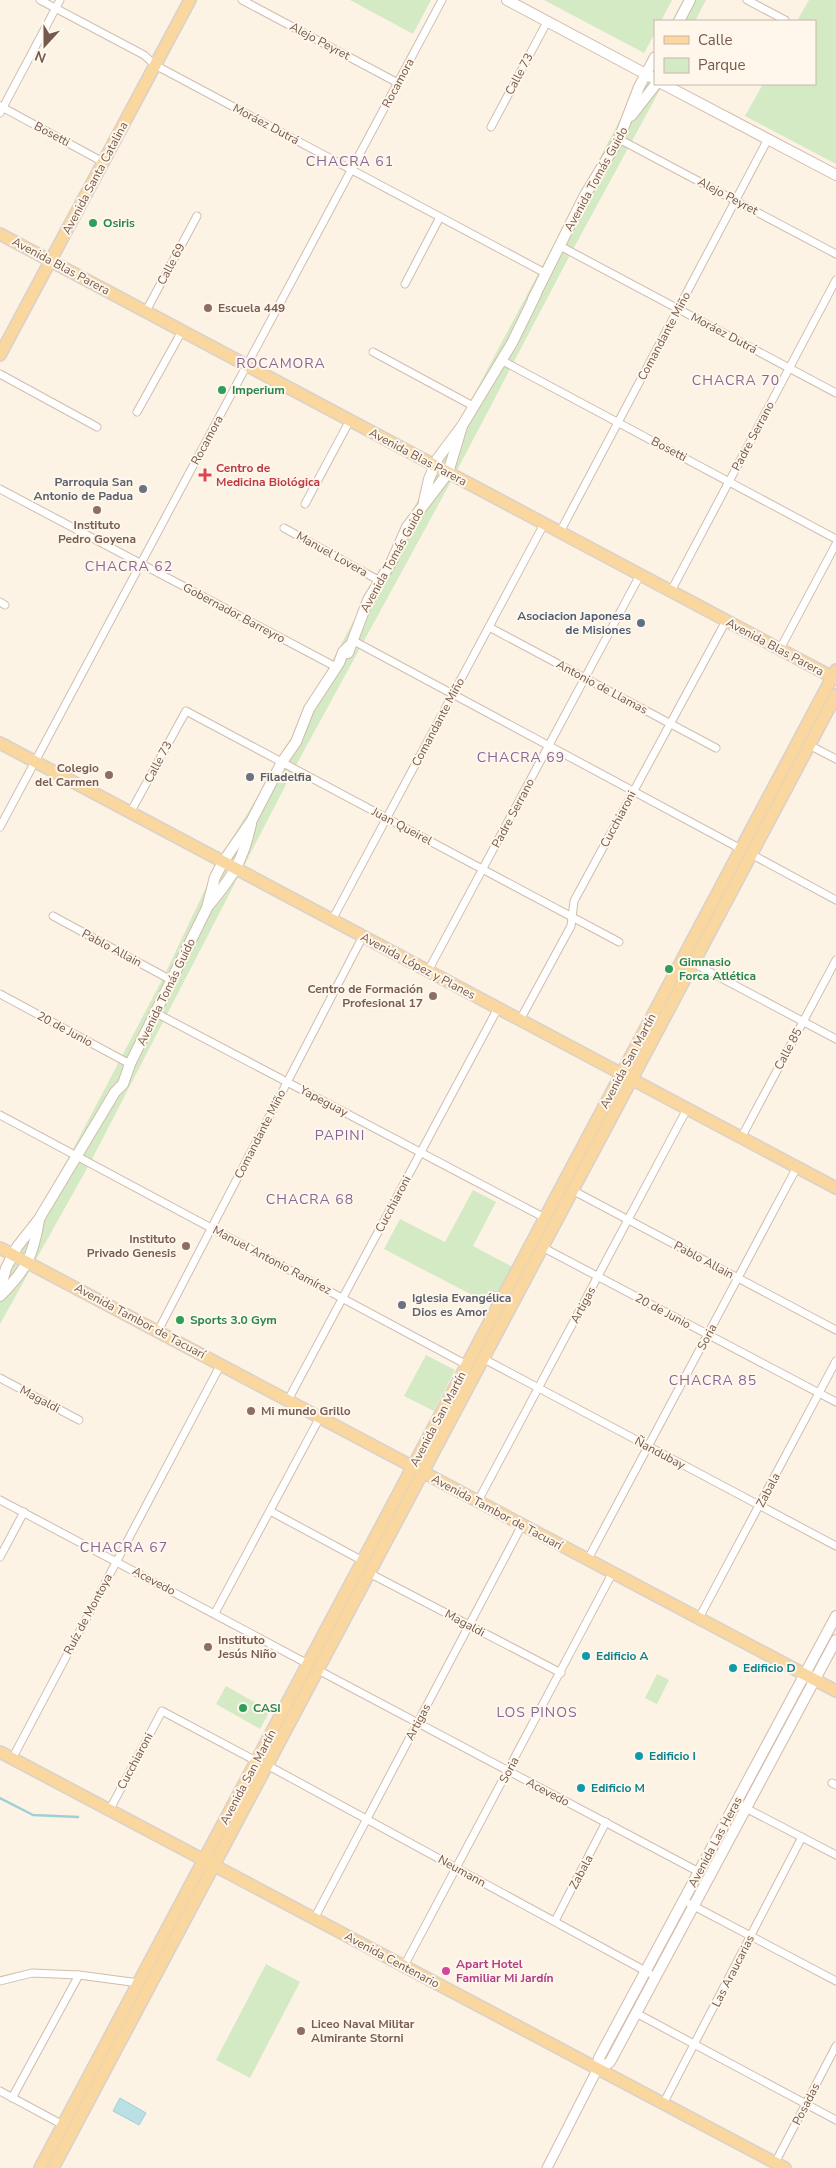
<svg xmlns="http://www.w3.org/2000/svg" width="836" height="2168" font-family="'Nunito Sans',sans-serif">
<rect width="100%" height="100%" fill="#fcf3e5"/>
<!-- green -->
<g fill="#d4eac4">
<polygon points="350,0 431,0 413,34"/>
<polygon points="544,0 672,0 661,21 655,21 655,33 644,53"/>
<polygon points="683,0 706,0 695,21 672,21"/>
<polygon points="809,0 836,0 836,164 745,116 763,84 815,84 815,21 797,21"/>
<polygon points="655,54 655,84 663,84 571,253 454,476 294,769 90,1163 0,1324 0,1277 71,1153 164,976 219,860 279,761"/>
<polygon points="473,1190 496,1202 473,1246 513,1267 493,1306 384,1249 400,1219 445,1242"/>
<polygon points="426,1355 455,1370 434,1411 404,1396"/>
<polygon points="657,1674 669,1680 657,1704 645,1698"/>
<polygon points="226,1686 270,1711 260,1729 216,1704"/>
<polygon points="266,1964 300,1982 250,2078 216,2060"/>
</g>
<!-- water -->
<polygon fill="#bae0e6" stroke="#a0d0d7" points="120,2098 146,2113 139,2125 113,2111"/>
<g fill="none" stroke-linecap="round" stroke-linejoin="round">
<!-- stream -->
<polyline stroke="#a0d0d7" stroke-width="2.5" points="0,1798 33,1815 78,1817"/>
<defs>
<g id="minor">
<polyline points="40,0 144,55 155,65 547,274"/>
<polyline points="242,0 398,83"/>
<polyline points="747,0 785,20"/>
<polyline points="0,106 103,162"/>
<polyline points="0,113 60,0"/>
<polyline points="491,127 547,22"/>
<polyline points="619,139 836,254"/>
<polyline points="560,246 836,393"/>
<polyline points="405,284 440,217"/>
<polyline points="146,311 197,216"/>
<polyline points="373,352 473,406"/>
<polyline points="501,360 836,539"/>
<polyline points="0,374 97,427"/>
<polyline points="137,412 182,331"/>
<polyline points="0,489 336,667"/>
<polyline points="305,504 350,420"/>
<polyline points="284,528 380,581"/>
<polyline points="560,532 768,139"/>
<polyline points="671,591 836,280"/>
<polyline points="0,602 5,605"/>
<polyline points="489,627 716,748"/>
<polyline points="352,640 741,849"/>
<polyline points="780,649 836,544"/>
<polyline points="809,745 836,759"/>
<polyline points="130,813 186,711 619,942"/>
<polyline points="0,827 442,0"/>
<polyline points="751,854 836,900"/>
<polyline points="53,916 171,980"/>
<polyline points="332,920 544,524"/>
<polyline points="693,963 836,1039"/>
<polyline points="428,971 640,575"/>
<polyline points="0,994 130,1064"/>
<polyline points="156,1013 545,1218"/>
<polyline points="520,1020 571,926 574,901 726,621"/>
<polyline points="0,1115 467,1365"/>
<polyline points="741,1138 836,960"/>
<polyline points="572,1190 836,1330"/>
<polyline points="542,1247 836,1402"/>
<polyline points="158,1331 363,936"/>
<polyline points="484,1359 836,1546"/>
<polyline points="0,1378 79,1420"/>
<polyline points="288,1400 498,1008"/>
<polyline points="0,1500 308,1664"/>
<polyline points="478,1501 687,1109"/>
<polyline points="270,1511 363,1561"/>
<polyline points="0,1557 24,1512"/>
<polyline points="588,1559 797,1167"/>
<polyline points="369,1573 561,1673"/>
<polyline points="215,1613 320,1417"/>
<polyline points="699,1618 836,1361"/>
<polyline points="318,1670 699,1872"/>
<polyline points="12,1759 221,1364"/>
<polyline points="267,1765 649,1973"/>
<polyline points="832,1783 836,1785"/>
<polyline points="736,1803 836,1855"/>
<polyline points="109,1811 162,1711 256,1761"/>
<polyline points="690,1904 836,1981"/>
<polyline points="314,1919 522,1525"/>
<polyline points="555,1921 606,1822"/>
<polyline points="404,1966 613,1572"/>
<polyline points="0,1981 32,1973 79,1975 139,1983"/>
<polyline points="636,2013 836,2120"/>
<polyline points="0,2091 63,2125"/>
<polyline points="12,2098 79,1975"/>
<polyline points="663,2104 802,1837"/>
<polyline points="775,2163 836,2046"/>
</g>
<polyline id="tertiary" points="547,2168 597,2070"/>
<g id="secondary">
<polyline points="507,0 655,79"/>
<polyline points="679,21 690,0"/>
<polyline points="663,84 836,175"/>
<polyline points="631,116 656,84"/>
<polyline points="533,299 585,195 619,139 639,87 655,57"/>
<polyline points="424,501 429,479 438,458 462,426 512,343 536,294"/>
<polyline points="348,653 368,600 392,561 407,527 448,473 462,426"/>
<path d="M209,905c24,-29 34,-44 42,-81"/>
<polyline points="0,1290 6,1268 17,1247 39,1219 115,1092 123,1084 130,1064 207,908 215,877 223,862 252,820 282,762 296,742 309,709 339,663 343,652 349,646"/>
<path d="M0,1296c26,-26 33,-39 39,-76"/>
<polyline points="597,2070 599,2058 836,1616"/>
<polyline points="597,2070 610,2062 836,1640"/>
</g>
<g id="primary">
<polyline points="0,234 836,679"/>
<polyline points="0,355 190,0"/>
<polyline points="0,743 836,1188"/>
<polyline points="0,1248 836,1691"/>
<polyline points="0,1752 785,2168"/>
<polyline points="40,2168 836,670"/>
<polyline points="53,2168 836,695"/>
</g>
</defs>
<!-- minor casing -->
<use href="#minor" stroke="#d0bdae" stroke-width="9"/>
<!-- tertiary casing -->
<use href="#tertiary" stroke="#d0bdae" stroke-width="11"/>
<!-- secondary casing -->
<use href="#secondary" stroke="#d3bcac" stroke-width="12"/>
<!-- primary casing -->
<use href="#primary" stroke="#d8d1cc" stroke-width="14"/>
<!-- minor -->
<use href="#minor" stroke="#fff" stroke-width="7"/>
<!-- tertiary -->
<use href="#tertiary" stroke="#fff" stroke-width="9"/>
<!-- secondary -->
<use href="#secondary" stroke="#fff" stroke-width="10"/>
<!-- primary -->
<use href="#primary" stroke="#fad79e" stroke-width="11"/>
</g>
<!-- markers -->
<g fill="#2e9e5b" stroke="#fff7ec" stroke-width="2">
<circle cx="93" cy="223" r="5"/>
<circle cx="222" cy="390" r="5"/>
<circle cx="669" cy="969" r="5"/>
<circle cx="180" cy="1320" r="5"/>
<circle cx="243" cy="1708" r="5"/>
</g>
<g fill="#8d6e63" stroke="#fff7ec" stroke-width="2">
<circle cx="208" cy="308" r="5"/>
<circle cx="97" cy="510" r="5"/>
<circle cx="109" cy="775" r="5"/>
<circle cx="433" cy="996" r="5"/>
<circle cx="186" cy="1246" r="5"/>
<circle cx="251" cy="1411" r="5"/>
<circle cx="208" cy="1647" r="5"/>
<circle cx="301" cy="2031" r="5"/>
</g>
<path fill="#e0444e" stroke="#fff7ec" stroke-width="2" d="M202.5 467.5h5v5h5v5h-5v5h-5v-5h-5v-5h5z"/>
<g fill="#6b7280" stroke="#fff7ec" stroke-width="2">
<circle cx="143" cy="489" r="5"/>
<circle cx="250" cy="777" r="5"/>
<circle cx="402" cy="1305" r="5"/>
</g>
<circle fill="#5c6f8a" stroke="#fff7ec" stroke-width="2" cx="641" cy="623" r="5"/>
<g fill="#0f9aa8" stroke="#fff7ec" stroke-width="2">
<circle cx="586" cy="1656" r="5"/>
<circle cx="733" cy="1668" r="5"/>
<circle cx="639" cy="1756" r="5"/>
<circle cx="581" cy="1788" r="5"/>
</g>
<circle fill="#d1479c" stroke="#fff7ec" stroke-width="2" cx="446" cy="1971" r="5"/>
<g text-anchor="middle" stroke-width="4" stroke-linejoin="round" paint-order="stroke">
<!-- street labels -->
<g font-size="12" fill="#75594a" stroke="#fff7ec">
<text transform="translate(320 41) rotate(28)" y="4">Alejo Peyret</text>
<text transform="translate(519 74) rotate(-62)" y="4">Calle 73</text>
<text transform="translate(398 83) rotate(-62)" y="4">Rocamora</text>
<text transform="translate(266 124) rotate(28)" y="4">Moráez Dutrá</text>
<text transform="translate(52 134) rotate(28)" y="4">Bosetti</text>
<text transform="translate(95 178) rotate(-62)" y="4">Avenida Santa Catalina</text>
<text transform="translate(596 179) rotate(-61)" y="4">Avenida Tomás Guido</text>
<text transform="translate(728 196) rotate(28)" y="4">Alejo Peyret</text>
<text transform="translate(171 264) rotate(-62)" y="4">Calle 69</text>
<text transform="translate(61 266) rotate(28)" y="4">Avenida Blas Parera</text>
<text transform="translate(724 333) rotate(28)" y="4">Moráez Dutrá</text>
<text transform="translate(664 336) rotate(-62)" y="4">Comandante Miño</text>
<text transform="translate(753 436) rotate(-62)" y="4">Padre Serrano</text>
<text transform="translate(207 440) rotate(-62)" y="4">Rocamora</text>
<text transform="translate(669 449) rotate(28)" y="4">Bosetti</text>
<text transform="translate(418 457) rotate(28)" y="4">Avenida Blas Parera</text>
<text transform="translate(332 554) rotate(29)" y="4">Manuel Lovera</text>
<text transform="translate(392 560) rotate(-61)" y="4">Avenida Tomás Guido</text>
<text transform="translate(234 613) rotate(28)" y="4">Gobernador Barreyro</text>
<text transform="translate(775 647) rotate(28)" y="4">Avenida Blas Parera</text>
<text transform="translate(602 687) rotate(28)" y="4">Antonio de Llamas</text>
<text transform="translate(438 722) rotate(-62)" y="4">Comandante Miño</text>
<text transform="translate(158 762) rotate(-62)" y="4">Calle 73</text>
<text transform="translate(513 813) rotate(-62)" y="4">Padre Serrano</text>
<text transform="translate(618 819) rotate(-62)" y="4">Cucchiaroni</text>
<text transform="translate(402 826) rotate(28)" y="4">Juan Queirel</text>
<text transform="translate(112 948) rotate(28)" y="4">Pablo Allain</text>
<text transform="translate(418 966) rotate(28)" y="4">Avenida López y Planes</text>
<text transform="translate(166 992) rotate(-64)" y="4">Avenida Tomás Guido</text>
<text transform="translate(65 1029) rotate(28)" y="4">20 de Junio</text>
<text transform="translate(788 1049) rotate(-62)" y="4">Calle 85</text>
<text transform="translate(628 1061) rotate(-62)" y="4">Avenida San Martín</text>
<text transform="translate(324 1101) rotate(28)" y="4">Yapeguay</text>
<text transform="translate(260 1134) rotate(-63)" y="4">Comandante Miño</text>
<text transform="translate(393 1204) rotate(-62)" y="4">Cucchiaroni</text>
<text transform="translate(272 1260) rotate(28)" y="4">Manuel Antonio Ramírez</text>
<text transform="translate(704 1260) rotate(28)" y="4">Pablo Allain</text>
<text transform="translate(583 1305) rotate(-62)" y="4">Artigas</text>
<text transform="translate(663 1311) rotate(28)" y="4">20 de Junio</text>
<text transform="translate(140 1321) rotate(28)" y="4">Avenida Tambor de Tacuarí</text>
<text transform="translate(707 1337) rotate(-62)" y="4">Soria</text>
<text transform="translate(40 1399) rotate(28)" y="4">Magaldi</text>
<text transform="translate(438 1419) rotate(-62)" y="4">Avenida San Martín</text>
<text transform="translate(660 1453) rotate(28)" y="4">Ñandubay</text>
<text transform="translate(768 1490) rotate(-62)" y="4">Zabala</text>
<text transform="translate(497 1512) rotate(28)" y="4">Avenida Tambor de Tacuarí</text>
<text transform="translate(154 1581) rotate(28)" y="4">Acevedo</text>
<text transform="translate(88 1614) rotate(-62)" y="4">Ruíz de Montoya</text>
<text transform="translate(465 1623) rotate(28)" y="4">Magaldi</text>
<text transform="translate(418 1722) rotate(-62)" y="4">Artigas</text>
<text transform="translate(135 1761) rotate(-62)" y="4">Cucchiaroni</text>
<text transform="translate(509 1770) rotate(-62)" y="4">Soria</text>
<text transform="translate(248 1777) rotate(-62)" y="4">Avenida San Martín</text>
<text transform="translate(548 1792) rotate(28)" y="4">Acevedo</text>
<text transform="translate(715 1842) rotate(-62)" y="4">Avenida Las Heras</text>
<text transform="translate(462 1871) rotate(29)" y="4">Neumann</text>
<text transform="translate(581 1872) rotate(-62)" y="4">Zabala</text>
<text transform="translate(392 1960) rotate(28)" y="4">Avenida Centenario</text>
<text transform="translate(733 1971) rotate(-63)" y="4">Las Araucarias</text>
<text transform="translate(806 2104) rotate(-63)" y="4">Posadas</text>
</g>
<!-- leisure labels -->
<g font-size="12" font-weight="bold" fill="#27864d" stroke="#fff7ec" text-anchor="start">
<text x="103" y="227">Osiris</text>
<text x="232" y="394">Imperium</text>
<text x="679" y="966">Gimnasio<tspan x="679" dy="14">Forca Atlética</tspan></text>
<text x="190" y="1324">Sports 3.0 Gym</text>
<text x="253" y="1712">CASI</text>
</g>
<!-- education labels -->
<g font-size="12" font-weight="bold" fill="#785e54" stroke="#fff7ec" text-anchor="start">
<text x="218" y="312">Escuela 449</text>
<text x="97" y="529" text-anchor="middle">Instituto<tspan x="97" dy="14">Pedro Goyena</tspan></text>
<text x="99" y="772" text-anchor="end">Colegio<tspan x="99" dy="14">del Carmen</tspan></text>
<text x="423" y="993" text-anchor="end">Centro de Formación<tspan x="423" dy="14">Profesional 17</tspan></text>
<text x="176" y="1243" text-anchor="end">Instituto<tspan x="176" dy="14">Privado Genesis</tspan></text>
<text x="261" y="1415">Mi mundo Grillo</text>
<text x="218" y="1644">Instituto<tspan x="218" dy="14">Jesús Niño</tspan></text>
<text x="311" y="2028">Liceo Naval Militar<tspan x="311" dy="14">Almirante Storni</tspan></text>
</g>
<!-- health labels -->
<g font-size="12" font-weight="bold" fill="#be3a42" stroke="#fff7ec" text-anchor="start">
<text x="216" y="472">Centro de<tspan x="216" dy="14">Medicina Biológica</tspan></text>
</g>
<!-- worship labels -->
<g font-size="12" font-weight="bold" fill="#5b616d" stroke="#fff7ec" text-anchor="start">
<text x="133" y="486" text-anchor="end">Parroquia San<tspan x="133" dy="14">Antonio de Padua</tspan></text>
<text x="260" y="781">Filadelfia</text>
<text x="412" y="1302">Iglesia Evangélica<tspan x="412" dy="14">Dios es Amor</tspan></text>
</g>
<!-- service labels -->
<g font-size="12" font-weight="bold" fill="#4e5e75" stroke="#fff7ec" text-anchor="end">
<text x="631" y="620">Asociacion Japonesa<tspan x="631" dy="14">de Misiones</tspan></text>
</g>
<!-- culture labels -->
<g font-size="12" font-weight="bold" fill="#0d838f" stroke="#fff7ec" text-anchor="start">
<text x="596" y="1660">Edificio A</text>
<text x="743" y="1672">Edificio D</text>
<text x="649" y="1760">Edificio I</text>
<text x="591" y="1792">Edificio M</text>
</g>
<!-- hotel labels -->
<g font-size="12" font-weight="bold" fill="#b23c85" stroke="#fff7ec" text-anchor="start">
<text x="456" y="1968">Apart Hotel<tspan x="456" dy="14">Familiar Mi Jardín</tspan></text>
</g>
<!-- neighbourhood labels -->
<g font-size="14" letter-spacing="1" fill="#876699" stroke="#fff7ec">
<text x="350" y="166">CHACRA 61</text>
<text x="281" y="368">ROCAMORA</text>
<text x="736" y="385">CHACRA 70</text>
<text x="129" y="571">CHACRA 62</text>
<text x="521" y="762">CHACRA 69</text>
<text x="340" y="1140">PAPINI</text>
<text x="310" y="1204">CHACRA 68</text>
<text x="713" y="1385">CHACRA 85</text>
<text x="124" y="1552">CHACRA 67</text>
<text x="537" y="1717">LOS PINOS</text>
</g>
</g>
<!-- legend -->
<rect x="654" y="20" width="162" height="65" fill="#fff7ec" stroke="#c8b8ab"/>
<rect x="664" y="36" width="25" height="8" fill="#fad79e" stroke="#c8b8ab"/>
<text x="698" y="45" font-size="15" fill="#75594a">Calle</text>
<rect x="664" y="58" width="25" height="15" fill="#d4eac4" stroke="#c8b8ab"/>
<text x="698" y="70" font-size="15" fill="#75594a">Parque</text>
<!-- north arrow -->
<g transform="translate(45 45) rotate(201)" stroke="#fff7ec" stroke-width="4" paint-order="stroke">
<path d="M0-4L9 19L0 12L-9 19Z" fill="#75594a"/>
<text y="-8" font-size="14" font-weight="bold" text-anchor="middle" fill="#75594a">N</text>
</g>
</svg>
